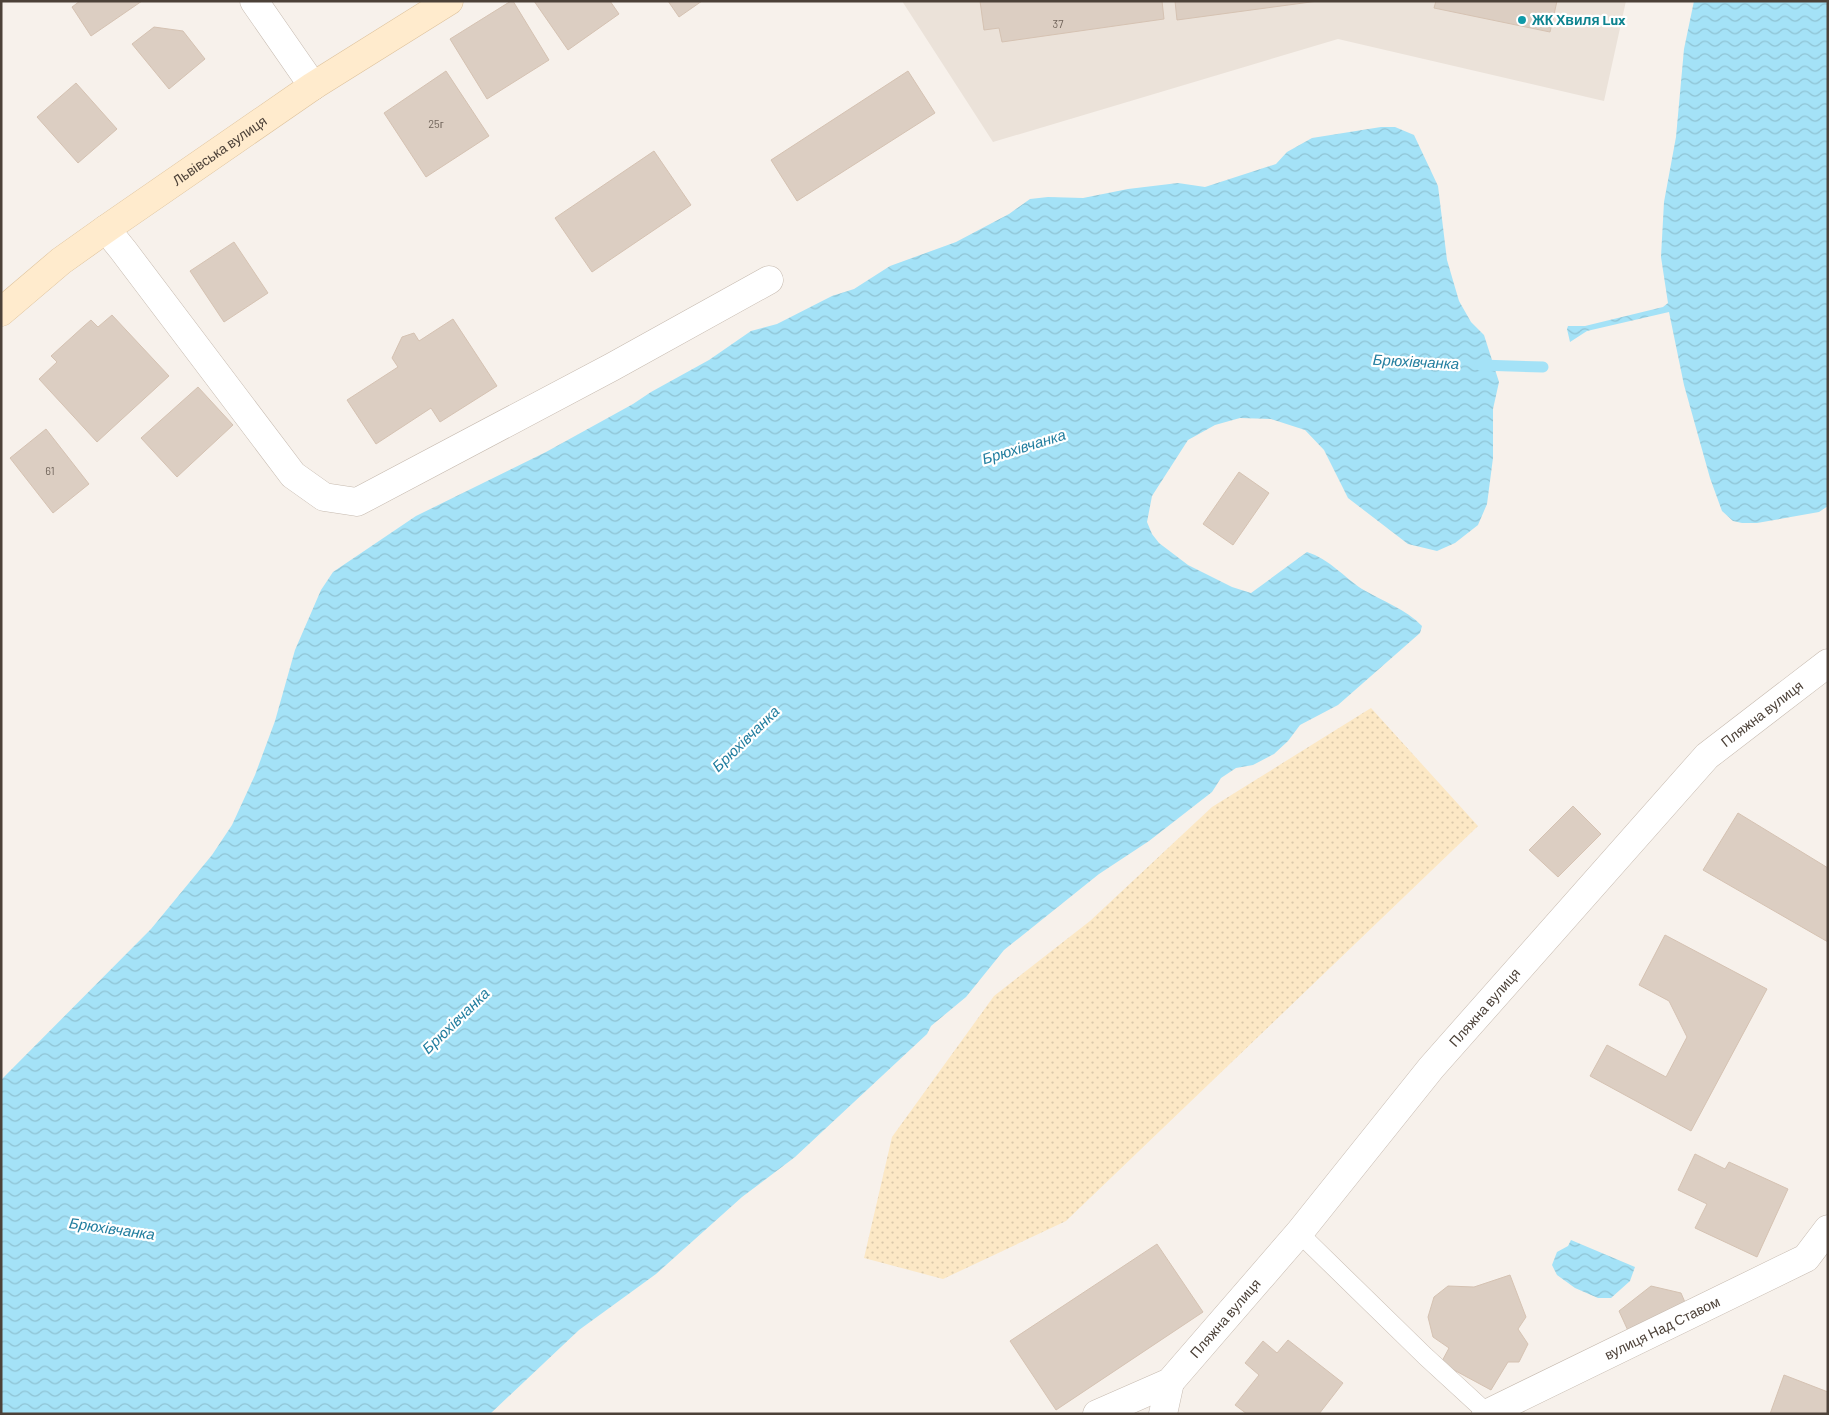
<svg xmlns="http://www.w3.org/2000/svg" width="1829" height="1415" font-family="Barlow,sans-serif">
<defs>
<pattern id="sand-dots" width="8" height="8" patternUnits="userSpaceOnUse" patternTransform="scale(1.25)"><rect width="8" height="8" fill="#fce8c5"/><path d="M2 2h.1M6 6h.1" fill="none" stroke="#dac8aa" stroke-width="1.8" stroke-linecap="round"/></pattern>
<pattern id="water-waves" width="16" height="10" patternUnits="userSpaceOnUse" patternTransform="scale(1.25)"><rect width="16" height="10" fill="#a4e2f7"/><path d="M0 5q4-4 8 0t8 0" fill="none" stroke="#8fc3d4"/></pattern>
</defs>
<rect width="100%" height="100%" fill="#f7f1eb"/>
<!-- residential -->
<polygon fill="#ebe2d9" points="902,1 1626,1 1604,101 1338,39 993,142"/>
<!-- sand -->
<polygon fill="url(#sand-dots)" points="1371,708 1478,826 1066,1221 943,1279 864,1258 892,1137 994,996 1090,921 1212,807"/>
<!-- water -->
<g fill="url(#water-waves)">
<polygon points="1694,1 1828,1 1828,506 1819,512 1757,523 1742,523 1733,521 1722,511 1710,478 1684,385 1669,312 1587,331 1570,342 1567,329 1568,326 1585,326 1663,307 1668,303 1661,257 1664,202 1676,137 1684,49"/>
<path d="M1381,127h14l19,8 24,51 9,74 12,41 12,21 13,13 15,47 -6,27v49l-6,46 -9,21 -23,18 -18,8 -29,-7 -60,-46 -24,-48 -19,-20 -34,-11 -31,-1 -25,7 -27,15 -36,56 -5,26 5,12 7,9 29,22 44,22 19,6 56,-41c22,7 37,25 55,37 20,12 44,20 60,37l-2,7 -82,72 -38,20 -12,16 -14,13 -21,11 -17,3 -15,10 -9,14 -63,49 -50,33 -95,76 -38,47 -35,29 -4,8 -132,123 -53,40 -86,77 -77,56 -89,84h-489v-334l150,-151 61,-74 20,-30 23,-50 20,-54 20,-71 26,-60 12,-18 83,-56 130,-64 87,-48 18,-12 58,-32 42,-29 26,-7 55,-28 22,-7 36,-23 66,-24 53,-28 21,-15 18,-2 35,1 45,-9 50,-6 27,4 71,-23 11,-12 25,-14z"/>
<polygon points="1571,1240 1635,1267 1630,1281 1611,1298 1598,1298 1575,1288 1557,1275 1552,1265 1557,1252 1568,1246"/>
</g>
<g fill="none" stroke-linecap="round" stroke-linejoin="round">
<!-- stream -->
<polyline stroke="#a4e2f7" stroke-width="11" points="1480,365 1543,367"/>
</g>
<!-- building -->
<g fill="#dccec2" stroke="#d5c2b2">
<polygon points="80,1 142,1 91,36 72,7"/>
<polygon points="511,1 513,1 549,60 487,99 450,39"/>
<polygon points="534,1 610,1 619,14 568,50"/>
<polygon points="668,1 702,1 679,17"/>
<polygon points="980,1 1162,1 1164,19 1002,42 999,28 984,30"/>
<polygon points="1175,1 1318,1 1177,20"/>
<polygon points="1436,1 1557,1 1550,32 1434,8"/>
<polygon points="154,27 183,31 205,59 169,89 132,44"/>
<polygon points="446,71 489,136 426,177 384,113"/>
<polygon points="908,71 935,113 797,201 771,160"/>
<polygon points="76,83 117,129 78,163 37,117"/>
<polygon points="654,151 691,205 592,272 555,218"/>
<polygon points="234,242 268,293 224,322 190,271"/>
<polygon points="112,315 169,376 97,442 39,379 57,362 51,356 84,326 91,320 98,327"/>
<polygon points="453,319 497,386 440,422 431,408 376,444 347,400 398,367 392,358 402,337 414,333 419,341"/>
<polygon points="198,387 233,425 177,477 141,438"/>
<polygon points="46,429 89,484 53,513 10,458"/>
<polygon points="1239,472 1269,493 1233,545 1203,524"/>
<polygon points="1573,806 1601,834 1558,877 1529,850"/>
<polygon points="1738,813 1828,868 1828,942 1703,870"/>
<polygon points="1665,935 1767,989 1691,1131 1590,1076 1607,1045 1666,1077 1687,1037 1669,1001 1639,985"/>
<polygon points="1695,1154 1725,1169 1729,1162 1788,1189 1757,1257 1695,1228 1707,1204 1678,1190"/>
<polygon points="1157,1244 1203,1312 1056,1410 1010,1341"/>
<polygon points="1510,1275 1526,1317 1518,1329 1528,1344 1519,1362 1508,1362 1491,1390 1441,1363 1449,1348 1433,1337 1428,1317 1434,1297 1448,1286 1474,1287"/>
<polygon points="1651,1286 1681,1293 1687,1307 1630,1335 1619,1311"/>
<polygon points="1288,1340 1343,1383 1319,1414 1247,1414 1235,1405 1259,1375 1245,1363 1263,1341 1277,1353"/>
<polygon points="1784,1375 1828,1392 1828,1414 1770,1414"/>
</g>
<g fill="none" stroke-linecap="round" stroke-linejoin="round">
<defs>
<polyline id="lane" points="1299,1233 1425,1356 1487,1413"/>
<g id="street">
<polyline points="254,1 313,86"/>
<polyline points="106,229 123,250 293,475 324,497 357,502 612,367 769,280"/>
<path id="s1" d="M1097,1414l73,-32 129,-149 132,-165 276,-312 121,-93"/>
<polyline points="1163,1414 1170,1382"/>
<path id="s2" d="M1486,1414l320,-156 22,-29"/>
</g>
<g id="secondary">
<path id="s3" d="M1,312l60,-51 45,-32 207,-143 136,-85"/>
</g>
</defs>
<!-- lane casing -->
<use href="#lane" stroke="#c6baaf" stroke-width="19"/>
<!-- street casing -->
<use href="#street" stroke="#c6baaf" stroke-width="29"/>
<!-- secondary casing -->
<use href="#secondary" stroke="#ddc19a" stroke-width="29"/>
<!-- lane -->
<use href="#lane" stroke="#fff" stroke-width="18"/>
<!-- street -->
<use href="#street" stroke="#fff" stroke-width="28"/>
<!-- secondary -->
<use href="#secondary" stroke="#ffebcd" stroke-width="28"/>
</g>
<!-- markers -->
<circle fill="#0f9aa8" stroke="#fff" stroke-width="2" cx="1522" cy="20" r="5"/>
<g text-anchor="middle" stroke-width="4.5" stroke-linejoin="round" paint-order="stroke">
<!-- number labels -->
<g font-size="11" fill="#70645a">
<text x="1058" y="28">37</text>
<text x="436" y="128">25г</text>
<text x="50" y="475">61</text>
</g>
<!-- culture labels -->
<g font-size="14" font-weight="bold" fill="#0d838f" stroke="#fff" text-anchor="start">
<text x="1532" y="25">ЖК Хвиля Lux</text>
</g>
<!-- street labels -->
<g font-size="14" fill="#4c4138" stroke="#fff">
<text dy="5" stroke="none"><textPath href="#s3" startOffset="272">Львівська вулиця</textPath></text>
<text dy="5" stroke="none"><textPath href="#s1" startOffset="974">Пляжна вулиця</textPath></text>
<text dy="5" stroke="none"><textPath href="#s1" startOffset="569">Пляжна вулиця</textPath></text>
<text dy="5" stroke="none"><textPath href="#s1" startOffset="164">Пляжна вулиця</textPath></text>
<text dy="5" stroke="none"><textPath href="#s2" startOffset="196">вулиця Над Ставом</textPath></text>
</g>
<!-- water labels -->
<g font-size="15" font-style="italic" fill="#227e9f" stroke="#fff">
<text transform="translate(1416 362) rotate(3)" y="5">Брюхівчанка</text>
<text transform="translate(1024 447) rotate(-17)" y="5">Брюхівчанка</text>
<text transform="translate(746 739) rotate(-44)" y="5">Брюхівчанка</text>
<text transform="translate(456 1021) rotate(-44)" y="5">Брюхівчанка</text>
<text transform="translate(112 1229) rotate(8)" y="5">Брюхівчанка</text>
</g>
</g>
<!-- border -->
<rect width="1829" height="1415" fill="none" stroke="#4c4138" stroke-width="5"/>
</svg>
